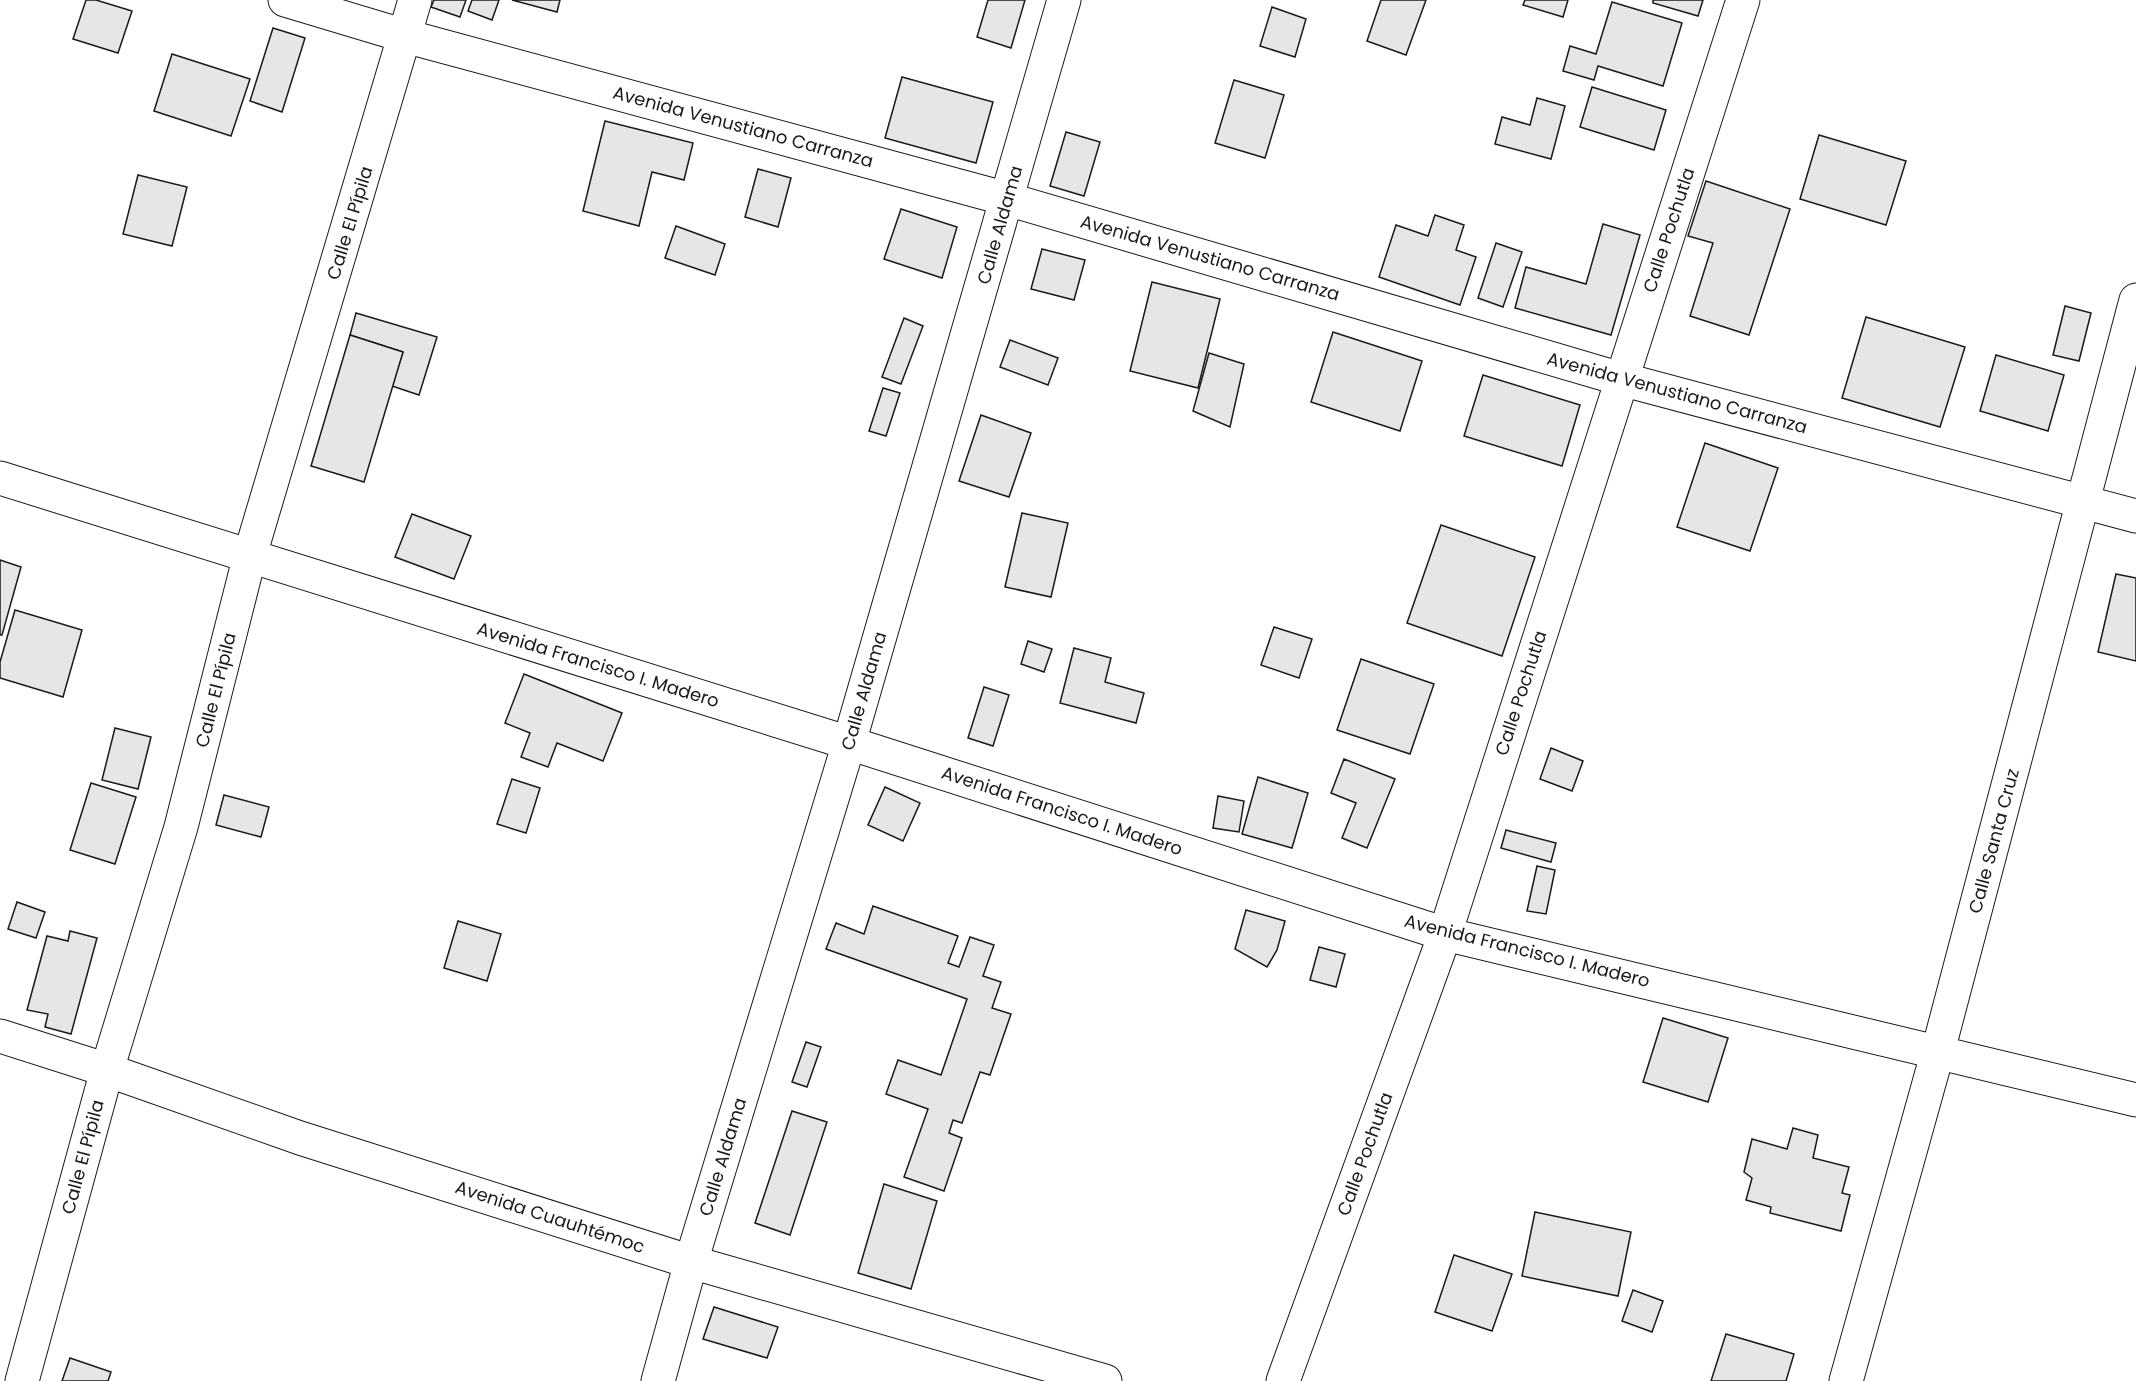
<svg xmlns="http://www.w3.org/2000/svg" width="2136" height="1381" font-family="Poppins,sans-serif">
<rect width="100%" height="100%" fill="#fff"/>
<!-- building -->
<g fill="#e6e6e6" stroke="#1a1a1a" stroke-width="1.5">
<polygon points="86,0 96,0 132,11 118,53 73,39"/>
<polygon points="434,0 466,0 460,17 431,7"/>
<polygon points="472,0 499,0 492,20 468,11"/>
<polygon points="512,0 560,0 557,12"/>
<polygon points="988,0 1025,0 1011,48 977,37"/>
<polygon points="1381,0 1426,0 1406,55 1367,41"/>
<polygon points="1525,0 1568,0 1563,17 1523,5"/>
<polygon points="1653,0 1703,0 1698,16 1653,3"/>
<polygon points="1612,2 1682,23 1663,86 1598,66 1594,80 1563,71 1570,46 1596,54"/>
<polygon points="1272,7 1306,19 1295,57 1260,46"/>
<polygon points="273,28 305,38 282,112 250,101"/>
<polygon points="172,54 250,79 231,136 154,111"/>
<polygon points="902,77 993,102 976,163 885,138"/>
<polygon points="1234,80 1284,95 1265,158 1215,143"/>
<polygon points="1592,87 1666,110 1654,150 1580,127"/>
<polygon points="1537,98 1565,106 1551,159 1495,144 1502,117 1530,125"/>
<polygon points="605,121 693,143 684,180 652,172 639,226 583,211"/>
<polygon points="1066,132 1100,142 1084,196 1050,186"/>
<polygon points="1819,135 1906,161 1886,225 1800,199"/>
<polygon points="758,169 791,178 778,227 745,217"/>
<polygon points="138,175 187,187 172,246 123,234"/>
<polygon points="1706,181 1790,209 1749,335 1690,316 1713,243 1688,236"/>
<polygon points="901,209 957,227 942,278 884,259"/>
<polygon points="1435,215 1464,225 1456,250 1476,257 1460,305 1379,277 1396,225 1428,236"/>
<polygon points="1603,224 1640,235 1611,335 1515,308 1526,267 1586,284"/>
<polygon points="676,226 725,244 715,275 665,258"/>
<polygon points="1496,243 1522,252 1503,307 1478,298"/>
<polygon points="1042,249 1085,260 1074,300 1031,289"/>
<polygon points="1152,282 1220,299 1198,388 1130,371"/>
<polygon points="2065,306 2091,313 2079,361 2053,355"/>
<polygon points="356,313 437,337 419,395 392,386 403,352 350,335"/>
<polygon points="1866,317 1965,347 1940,427 1842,398"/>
<polygon points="904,318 923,326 901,384 882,377"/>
<polygon points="1333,332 1422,361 1400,431 1311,402"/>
<polygon points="350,335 403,352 364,482 311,466"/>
<polygon points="1010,340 1058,358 1048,385 1000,367"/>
<polygon points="1209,353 1244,364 1230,427 1193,411"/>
<polygon points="1996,355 2064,375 2048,431 1980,411"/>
<polygon points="1483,375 1580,405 1562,466 1464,436"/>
<polygon points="883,388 900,393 886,436 869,431"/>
<polygon points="981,415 1031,433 1009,497 959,481"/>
<polygon points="1705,443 1778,468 1750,551 1677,527"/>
<polygon points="1022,513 1068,523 1051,597 1005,587"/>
<polygon points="412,514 471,536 454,579 395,557"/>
<polygon points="1441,525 1535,557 1502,656 1407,623"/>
<polygon points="0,560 21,567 2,635 0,635"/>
<polygon points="2116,574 2136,578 2136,661 2098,652"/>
<polygon points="15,610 82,630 63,697 0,678 0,662"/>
<polygon points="1274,627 1312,639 1299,678 1261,665"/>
<polygon points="1028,641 1052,649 1044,672 1021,664"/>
<polygon points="1074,648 1111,658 1105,682 1144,693 1136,723 1060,703"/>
<polygon points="1361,659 1434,684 1410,754 1337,730"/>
<polygon points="524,674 622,713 603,761 557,743 548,767 521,757 530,733 505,723"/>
<polygon points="984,687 1009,695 993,746 968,738"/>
<polygon points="115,728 151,737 138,789 102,780"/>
<polygon points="1551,748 1583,761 1572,791 1540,779"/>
<polygon points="1344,759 1395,779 1367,848 1342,838 1356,803 1331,793"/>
<polygon points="1258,777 1308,793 1292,848 1242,834"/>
<polygon points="512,779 540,788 526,833 497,824"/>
<polygon points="91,783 136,797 115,864 70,850"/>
<polygon points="885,787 920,803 903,841 868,825"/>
<polygon points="224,795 269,807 261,837 216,825"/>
<polygon points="1218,796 1244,801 1239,832 1213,828"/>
<polygon points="1506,830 1556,843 1551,862 1501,848"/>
<polygon points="1537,866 1555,870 1546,914 1527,911"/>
<polygon points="17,902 45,912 36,938 8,929"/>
<polygon points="873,906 958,936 948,963 959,967 970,937 994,945 983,976 1001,982 992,1008 1011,1014 990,1075 980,1072 962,1123 953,1120 949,1133 962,1138 944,1191 904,1177 928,1109 886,1094 898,1060 941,1075 967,999 826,949 836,923 864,934"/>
<polygon points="1246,910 1285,921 1277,950 1267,967 1235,949"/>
<polygon points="458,921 501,934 487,981 444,968"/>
<polygon points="70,931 97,938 71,1034 45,1027 48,1014 27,1010 47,936 68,941"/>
<polygon points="1319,947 1345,954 1336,987 1310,980"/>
<polygon points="1663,1018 1728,1038 1708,1102 1643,1082"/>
<polygon points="806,1042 821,1047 807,1087 792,1082"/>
<polygon points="792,1111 827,1122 790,1235 755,1223"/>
<polygon points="1793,1128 1818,1135 1813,1158 1849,1167 1842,1193 1850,1195 1841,1231 1770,1213 1771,1207 1746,1200 1752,1178 1744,1172 1752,1139 1787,1149"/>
<polygon points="884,1184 937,1201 911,1289 858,1273"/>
<polygon points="1535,1212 1631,1232 1618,1296 1522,1276"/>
<polygon points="1454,1255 1512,1274 1492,1331 1435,1312"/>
<polygon points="1633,1290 1663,1301 1652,1332 1622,1321"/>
<polygon points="714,1307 778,1327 767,1358 703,1339"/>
<polygon points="1726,1334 1794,1354 1786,1381 1711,1381"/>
<polygon points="70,1358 111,1372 108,1381 62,1381"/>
</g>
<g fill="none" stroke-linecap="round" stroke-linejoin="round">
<defs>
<g id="street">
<polyline points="285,0 405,36 1007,199 1621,379 2136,516"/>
<polyline points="0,478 849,743 1445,934 2136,1100"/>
<polyline points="0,1036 107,1070 300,1138 691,1262 1105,1381"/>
<polyline points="22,1381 107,1070 181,827 250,555 415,0"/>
<polyline points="658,1381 691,1262 849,743 1064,0"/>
<polyline points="1283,1381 1445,934 1743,0"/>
<polyline points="1846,1381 1938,1051 2136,300"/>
</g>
</defs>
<!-- street casing -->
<use href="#street" stroke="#1a1a1a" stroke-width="35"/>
<!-- street -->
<use href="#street" stroke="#fff" stroke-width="33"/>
</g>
<g text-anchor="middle" stroke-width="4.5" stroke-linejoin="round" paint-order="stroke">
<!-- street labels -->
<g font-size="18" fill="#1a1a1a" stroke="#fff">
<text transform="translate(743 127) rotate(15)" y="6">Avenida Venustiano Carranza</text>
<text transform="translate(350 223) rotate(-73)" y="6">Calle El Pípila</text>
<text transform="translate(1000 225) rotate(-74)" y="6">Calle Aldama</text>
<text transform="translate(1669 230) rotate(-72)" y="6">Calle Pochutla</text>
<text transform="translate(1210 258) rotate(16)" y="6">Avenida Venustiano Carranza</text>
<text transform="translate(1677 393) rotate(15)" y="6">Avenida Venustiano Carranza</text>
<text transform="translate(598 665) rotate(17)" y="6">Avenida Francisco I. Madero</text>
<text transform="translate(216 690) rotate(-76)" y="6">Calle El Pípila</text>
<text transform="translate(864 691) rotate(-74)" y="6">Calle Aldama</text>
<text transform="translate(1521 693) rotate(-72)" y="6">Calle Pochutla</text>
<text transform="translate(1062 811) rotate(18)" y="6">Avenida Francisco I. Madero</text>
<text transform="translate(1994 841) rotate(-75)" y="6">Calle Santa Cruz</text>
<text transform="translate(1527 951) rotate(14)" y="6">Avenida Francisco I. Madero</text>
<text transform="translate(1365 1154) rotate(-70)" y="6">Calle Pochutla</text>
<text transform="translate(83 1157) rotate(-75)" y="6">Calle El Pípila</text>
<text transform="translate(723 1157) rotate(-73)" y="6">Calle Aldama</text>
<text transform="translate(550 1217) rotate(18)" y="6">Avenida Cuauhtémoc</text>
</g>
</g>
</svg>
